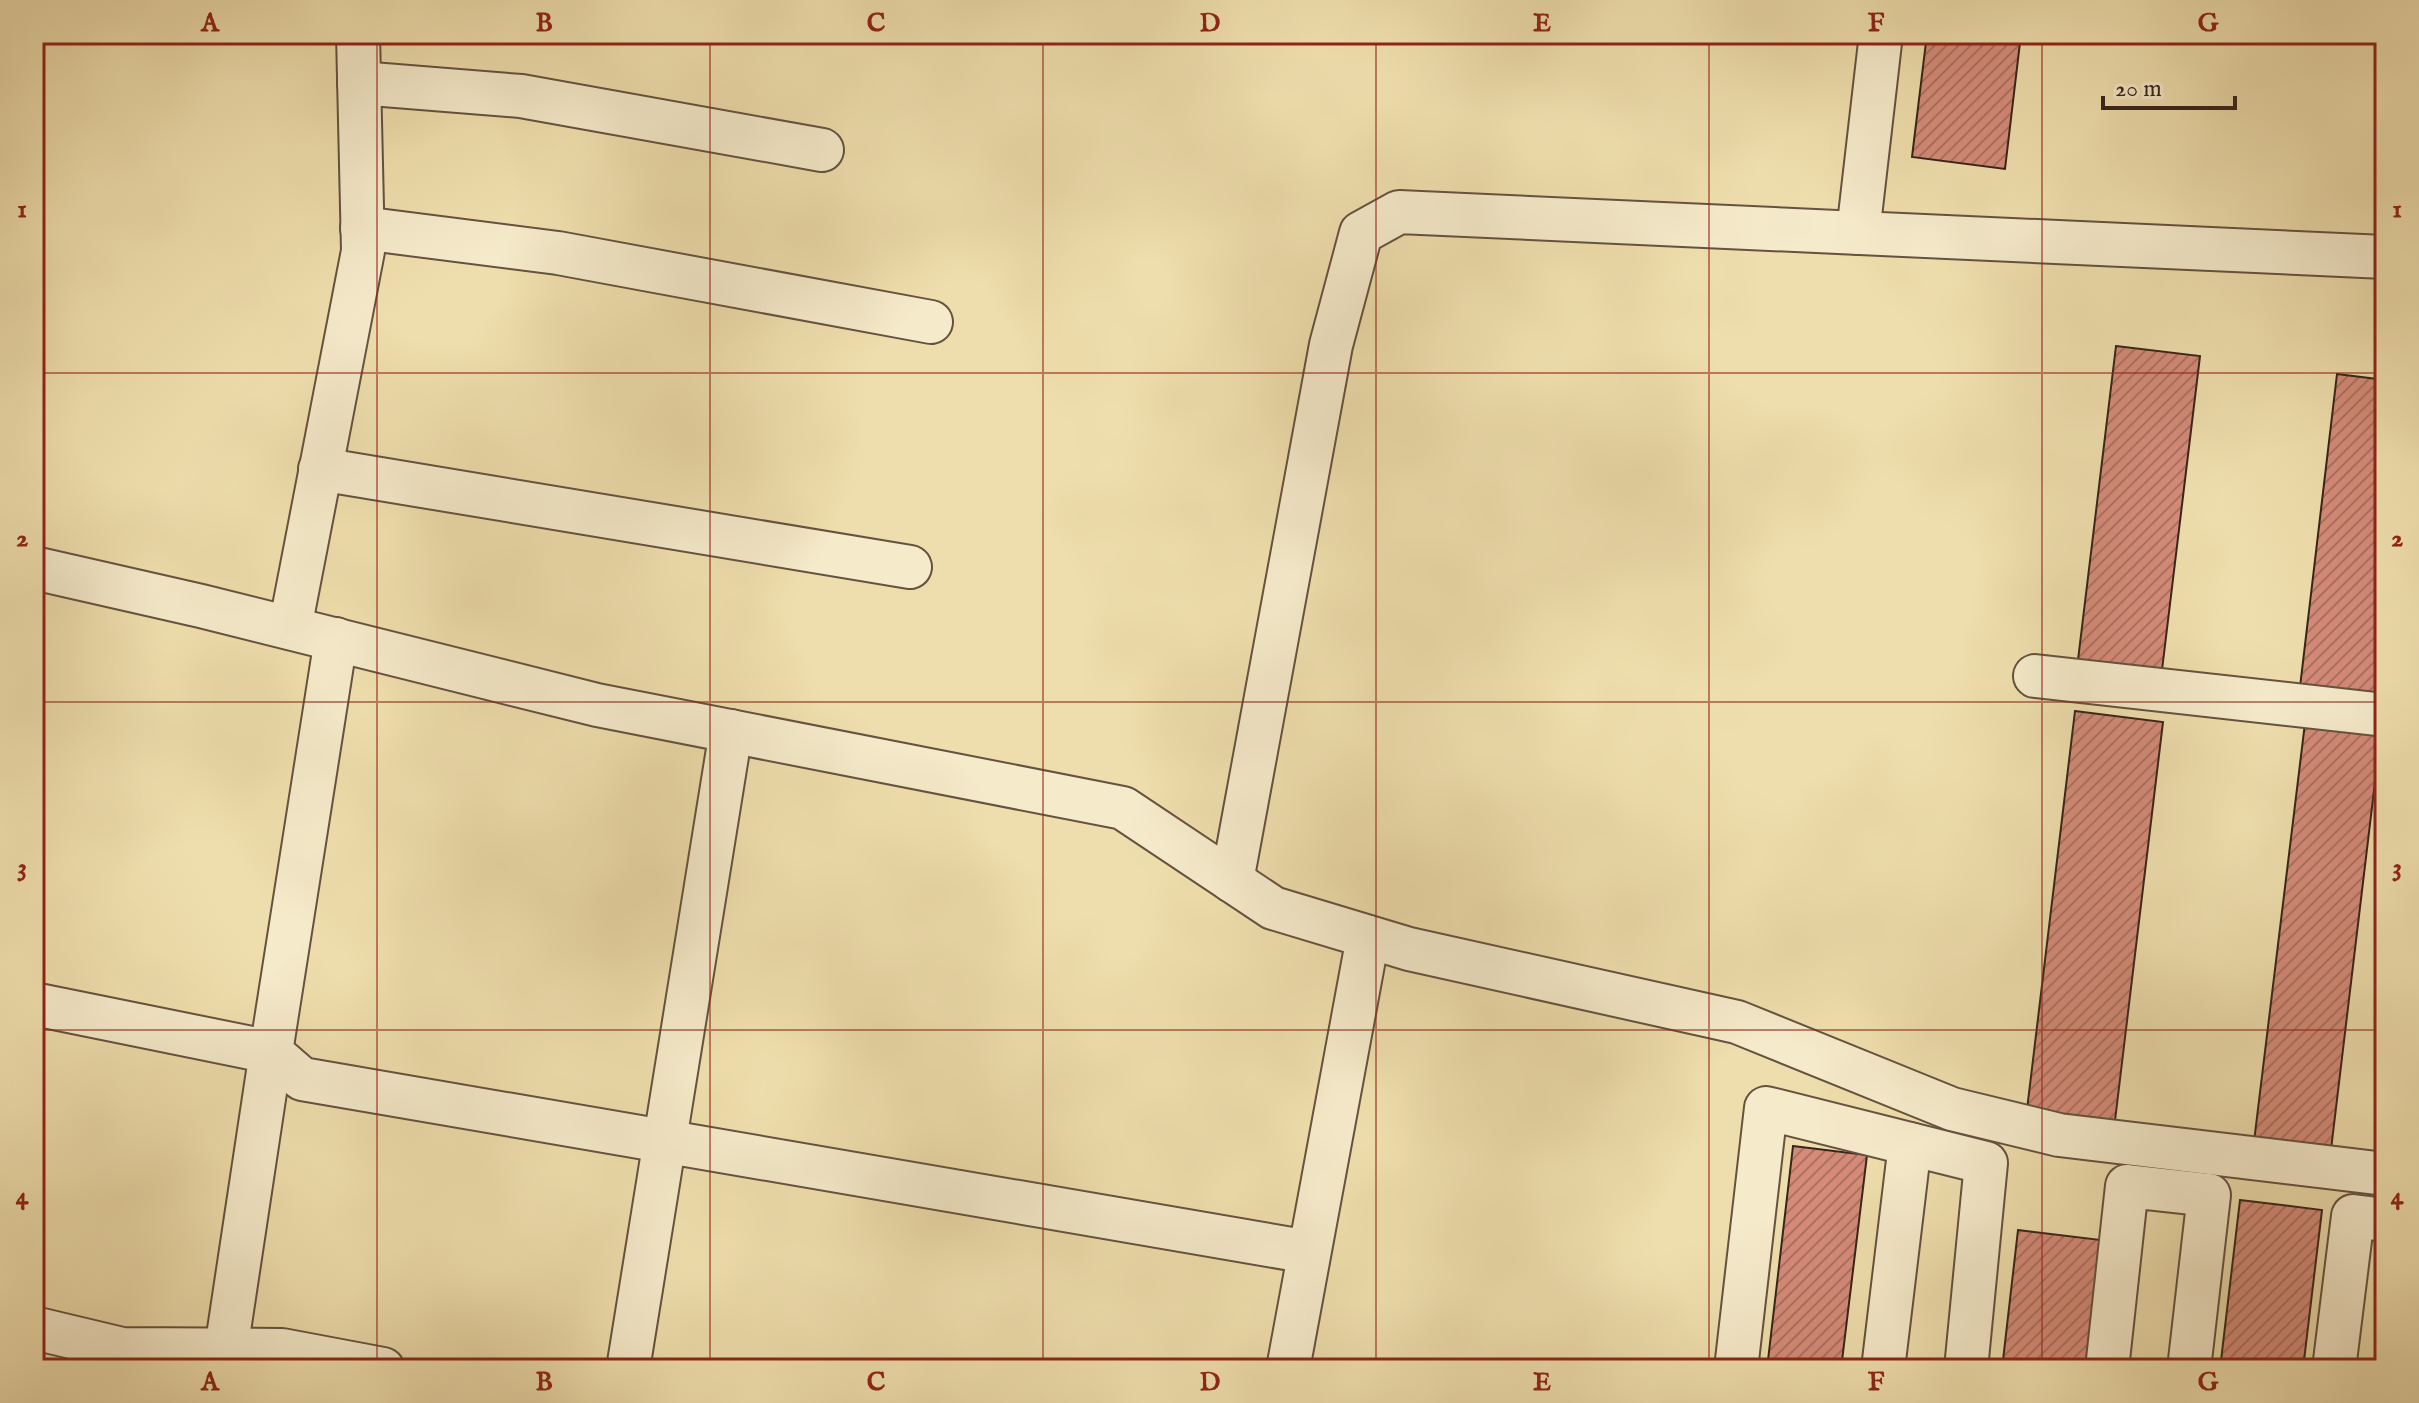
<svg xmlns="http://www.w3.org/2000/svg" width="2419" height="1403" font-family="'IM FELL English',serif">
<defs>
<pattern id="building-hatch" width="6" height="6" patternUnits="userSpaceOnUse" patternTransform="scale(2)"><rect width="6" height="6" fill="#d58b78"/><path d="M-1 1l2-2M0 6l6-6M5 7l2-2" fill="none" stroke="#ae7162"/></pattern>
</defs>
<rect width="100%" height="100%" fill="#efdead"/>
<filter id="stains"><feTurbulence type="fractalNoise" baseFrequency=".0025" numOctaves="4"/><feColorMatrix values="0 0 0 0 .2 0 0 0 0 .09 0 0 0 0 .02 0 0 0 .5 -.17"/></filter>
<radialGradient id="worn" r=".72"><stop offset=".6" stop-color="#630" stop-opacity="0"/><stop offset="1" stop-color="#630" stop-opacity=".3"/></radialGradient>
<!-- building -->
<g fill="url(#building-hatch)" stroke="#37241a" stroke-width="2">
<polygon points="1927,34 2021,34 2005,169 1912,157"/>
<polygon points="2116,346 2200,356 2162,670 2078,660"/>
<polygon points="2337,374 2385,380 2385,697 2300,687"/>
<polygon points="2075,711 2163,722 2114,1129 2026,1118"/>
<polygon points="2305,723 2381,732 2330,1158 2253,1150"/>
<polygon points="1793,1146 1867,1155 1841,1369 1767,1369"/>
<polygon points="2240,1200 2322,1210 2303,1369 2220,1369"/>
<polygon points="2018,1230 2101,1240 2085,1369 2002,1369"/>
</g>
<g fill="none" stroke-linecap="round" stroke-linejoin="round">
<defs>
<g id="minor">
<polyline points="359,83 521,96 822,150"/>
<polyline points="362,228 558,253 931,322"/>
<polyline points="1858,233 1881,34"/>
<polyline points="320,469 910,567"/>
<polyline points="34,568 201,606 597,705 1123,808 1273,908 1409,949 1737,1022 1952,1109 2059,1135 2385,1174"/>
<polyline points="290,628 363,251 358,34"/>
<polyline points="2035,676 2385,715"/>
<polyline points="1232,881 1331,345 1361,233 1399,212 2385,257"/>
<polyline points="34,1004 271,1052 302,1079 1309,1252"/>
<polyline points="34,1328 122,1349 282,1350 383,1369"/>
<polyline points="226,1350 271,1052 336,639"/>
<polyline points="628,1369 731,731"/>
<polyline points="1288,1369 1368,937"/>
<polyline points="1736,1369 1766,1108 1986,1163 1966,1369"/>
<polyline points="1883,1369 1910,1144"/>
<polyline points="2107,1369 2127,1186 2209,1195 2189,1369"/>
<polyline points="2334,1369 2353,1216 2385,1220"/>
</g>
</defs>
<!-- minor casing -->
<use href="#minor" stroke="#65523f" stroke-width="46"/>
<!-- minor -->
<use href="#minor" stroke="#f5eaca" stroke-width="42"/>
</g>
<!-- grid -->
<path fill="none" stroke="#8f2418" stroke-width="2" stroke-opacity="0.55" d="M377,34v1335M710,34v1335M1043,34v1335M1376,34v1335M1709,34v1335M2042,34v1335M34,373h2351M34,702h2351M34,1030h2351"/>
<!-- margin -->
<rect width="2419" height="1403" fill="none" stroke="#efdead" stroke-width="88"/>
<!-- scale -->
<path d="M2103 96v12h132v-12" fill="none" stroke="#37241a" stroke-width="4"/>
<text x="2115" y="96" font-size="24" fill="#37241a" stroke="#f5eaca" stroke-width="6" paint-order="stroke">20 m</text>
<rect x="44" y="44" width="2331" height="1315" fill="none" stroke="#8f2418" stroke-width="3"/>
<g font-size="26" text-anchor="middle" font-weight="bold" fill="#8f2418">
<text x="210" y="31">A</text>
<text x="544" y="31">B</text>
<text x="876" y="31">C</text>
<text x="1210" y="31">D</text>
<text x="1542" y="31">E</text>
<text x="1876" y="31">F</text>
<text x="2208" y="31">G</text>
<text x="22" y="217">1</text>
<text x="2397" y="217">1</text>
<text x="22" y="546">2</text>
<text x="2397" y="546">2</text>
<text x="22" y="875">3</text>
<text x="2397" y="875">3</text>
<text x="22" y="1204">4</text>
<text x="2397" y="1204">4</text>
<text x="210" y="1390">A</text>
<text x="544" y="1390">B</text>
<text x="876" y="1390">C</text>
<text x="1210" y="1390">D</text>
<text x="1542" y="1390">E</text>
<text x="1876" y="1390">F</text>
<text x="2208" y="1390">G</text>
</g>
<rect width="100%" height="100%" filter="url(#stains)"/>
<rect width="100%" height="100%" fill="url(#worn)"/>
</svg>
